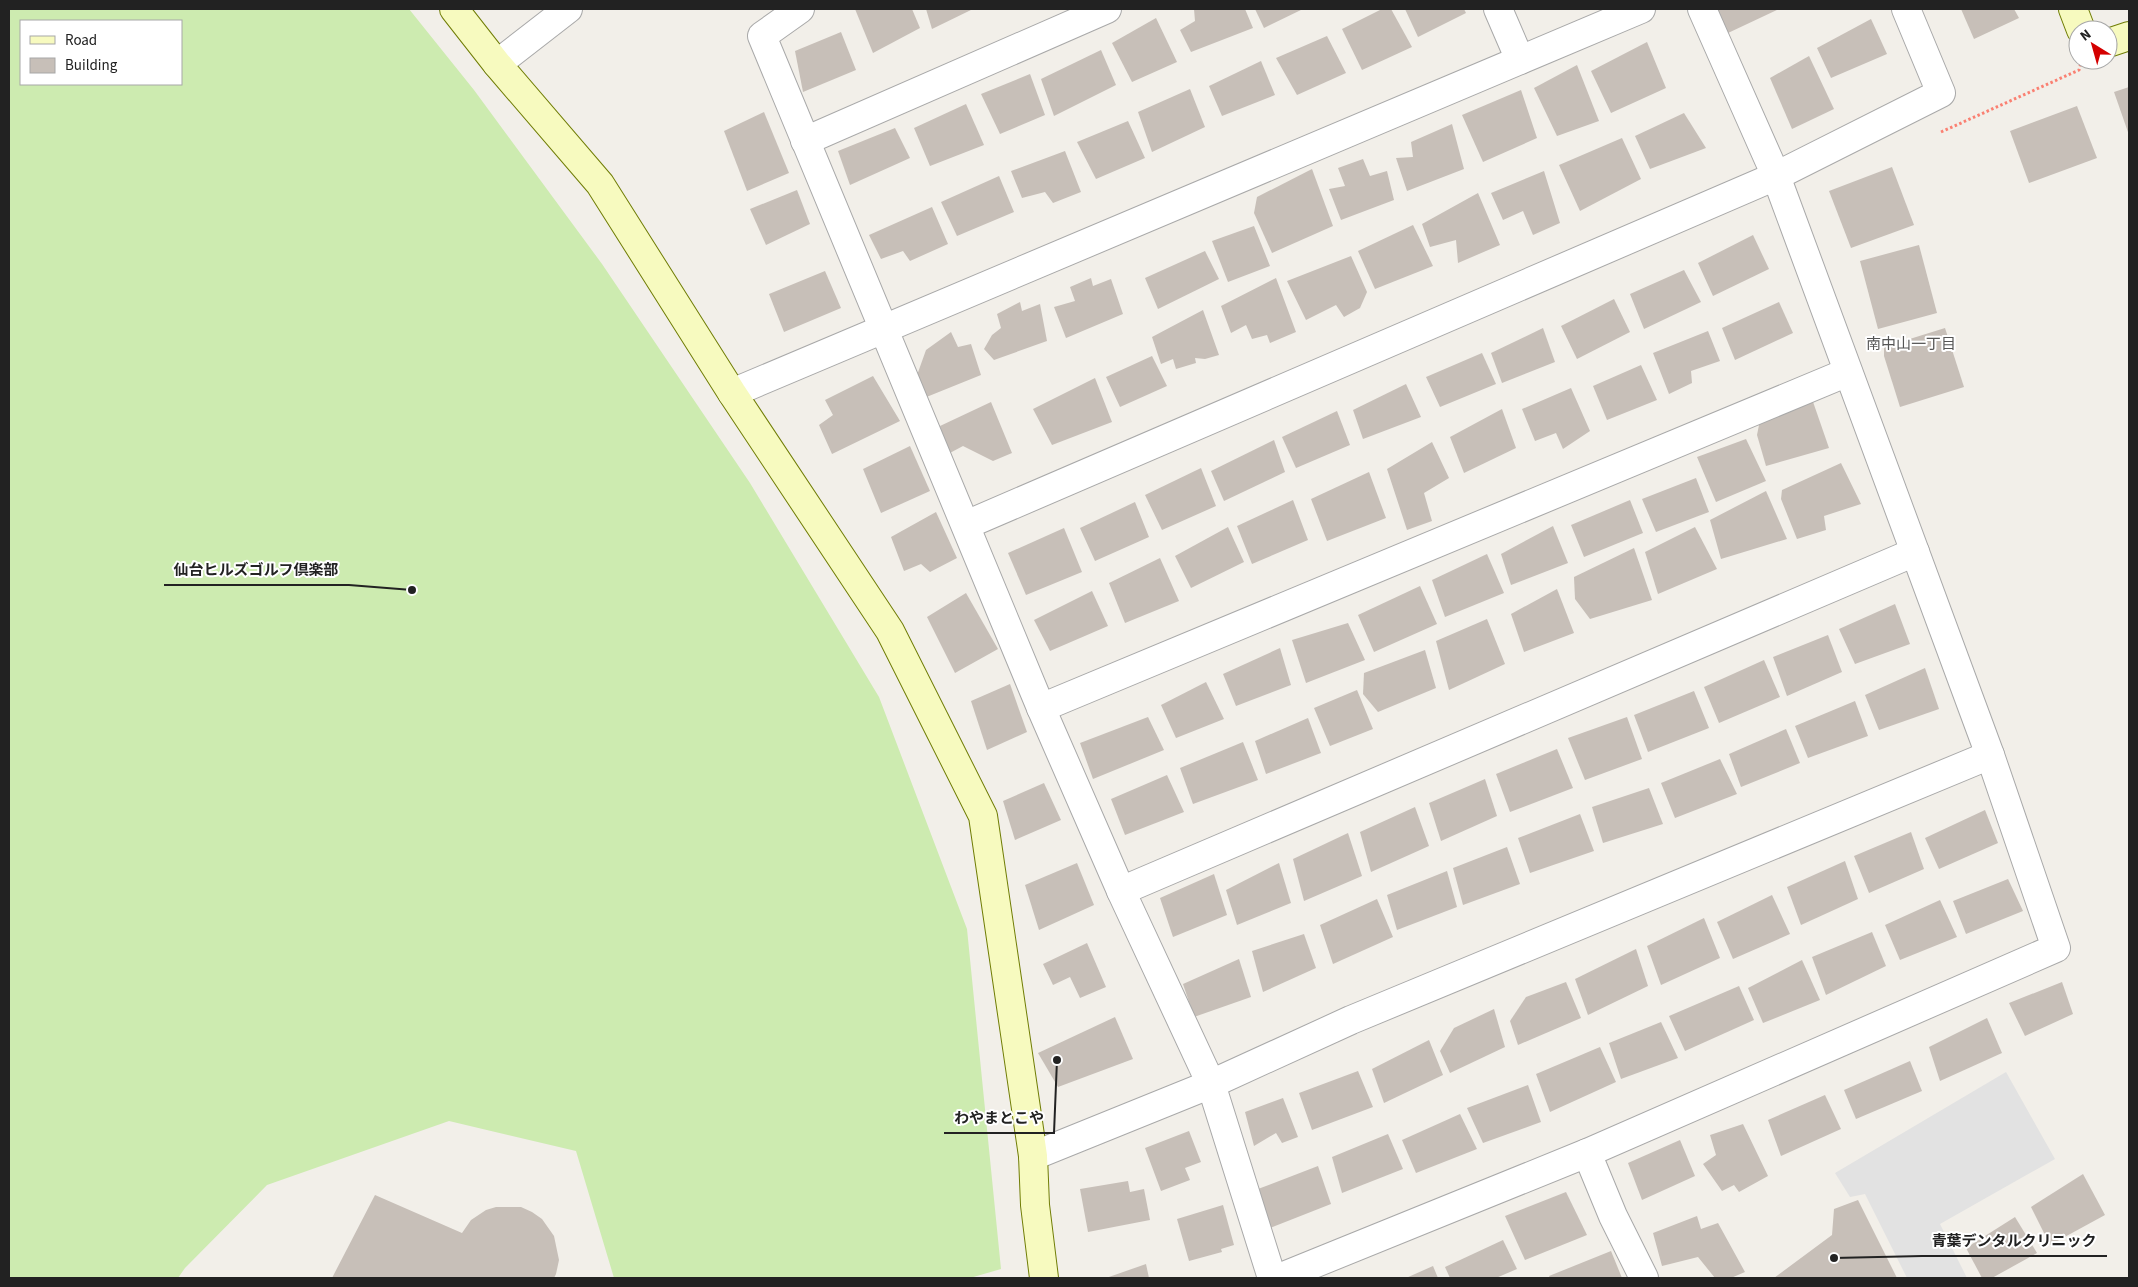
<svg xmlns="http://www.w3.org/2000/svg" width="2138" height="1287" font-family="'Source Sans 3','Noto Sans JP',sans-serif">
<rect width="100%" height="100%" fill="#f2efe9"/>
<!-- grass -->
<path fill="#cdebb0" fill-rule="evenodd" d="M9,9h400l65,81 128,174 148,219 129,214 88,232 34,340 -31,9h-356l-38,-127 -127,-30 -182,64 -82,83 -7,10h-169zM21,21h160v63h-160z"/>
<!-- parking -->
<polygon fill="#e2e2e2" points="2006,1072 2055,1159 1940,1224 1967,1278 1907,1278 1865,1194 1850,1197 1835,1173"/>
<!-- building -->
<g fill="#c7bfb8">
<polygon points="855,9 912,9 920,28 873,53"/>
<polygon points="926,9 973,9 932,29"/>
<polygon points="1194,9 1245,9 1253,28 1191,52 1180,30 1195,21"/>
<polygon points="1255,9 1303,9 1264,28"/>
<polygon points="1382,9 1391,9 1412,47 1362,70 1342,29"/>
<polygon points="1405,9 1464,9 1466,13 1418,37"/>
<polygon points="1719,9 1779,9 1728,33 1718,11"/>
<polygon points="1961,9 2014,9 2019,18 1974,39"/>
<polygon points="1156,18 1177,62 1132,82 1112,43"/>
<polygon points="1871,19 1887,54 1831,78 1817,48"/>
<polygon points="841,32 856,70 803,92 795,51"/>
<polygon points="1327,36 1346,73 1297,95 1276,58"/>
<polygon points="1647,42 1666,88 1611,113 1591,71"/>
<polygon points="1101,50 1116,85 1054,116 1041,79"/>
<polygon points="1809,56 1834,109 1792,129 1770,78"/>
<polygon points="1261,61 1275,95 1222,116 1209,86"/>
<polygon points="1577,65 1599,121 1557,136 1534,88"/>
<polygon points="1030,74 1045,115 1000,134 981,94"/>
<polygon points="2129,87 2129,135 2114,92"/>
<polygon points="1190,89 1205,127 1152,152 1138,112"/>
<polygon points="1521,90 1537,138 1483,162 1462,115"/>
<polygon points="966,104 984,145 930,166 914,128"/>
<polygon points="2077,106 2097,158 2029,183 2010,131"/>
<polygon points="764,112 789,173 747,191 724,131"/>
<polygon points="1684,113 1706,148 1650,169 1635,136"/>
<polygon points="1128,121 1145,158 1096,179 1077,142"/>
<polygon points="1452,124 1464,169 1407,191 1396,158 1413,157 1411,142"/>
<polygon points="895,128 910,158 850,185 838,151"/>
<polygon points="1622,138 1641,179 1580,211 1559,165"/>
<polygon points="1065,151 1081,192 1053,203 1045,192 1022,198 1011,171"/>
<polygon points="1363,159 1370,176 1387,171 1394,200 1341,220 1329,189 1345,186 1338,168"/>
<polygon points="1892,167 1914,225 1851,248 1829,191"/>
<polygon points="1312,169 1333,226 1272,253 1254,213 1257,197"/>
<polygon points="1544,171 1560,223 1533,235 1523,211 1503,220 1491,193"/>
<polygon points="999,176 1014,212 957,236 941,202"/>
<polygon points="797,190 810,224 766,245 750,209"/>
<polygon points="1478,193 1500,245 1458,263 1456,240 1430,247 1422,224"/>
<polygon points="932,207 948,244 910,261 903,251 881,259 869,235"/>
<polygon points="1413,225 1433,266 1375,289 1358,251"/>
<polygon points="1254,226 1270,266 1228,282 1212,241"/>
<polygon points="1753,235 1769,269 1713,296 1698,263"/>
<polygon points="1919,245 1937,313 1878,329 1860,261"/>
<polygon points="1205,251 1219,279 1158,309 1145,278"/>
<polygon points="1351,256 1367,292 1360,308 1344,317 1336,305 1306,320 1287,281"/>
<polygon points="1684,270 1701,302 1644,329 1630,294"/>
<polygon points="825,271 841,308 784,332 769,294"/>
<polygon points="1091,278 1093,286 1111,279 1123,314 1066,338 1054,307 1075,301 1070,287"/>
<polygon points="1276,278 1296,332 1270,343 1267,335 1252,339 1246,325 1231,333 1221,306"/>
<polygon points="1614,299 1630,332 1577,359 1561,326"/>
<polygon points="1020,302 1022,311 1040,304 1047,341 994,360 984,349 992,335 1001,328 997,314"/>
<polygon points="1779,302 1793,333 1735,360 1722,328"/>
<polygon points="1203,310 1219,355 1205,359 1195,358 1196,363 1176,369 1173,359 1161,364 1152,337"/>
<polygon points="1543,328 1555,362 1502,383 1491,353"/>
<polygon points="1945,328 1964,387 1900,407 1884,356 1884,347"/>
<polygon points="1708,331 1720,361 1691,371 1692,383 1669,394 1653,353"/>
<polygon points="951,332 958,347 971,344 981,375 924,398 916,378 926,350"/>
<polygon points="1482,353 1496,384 1440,407 1426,377"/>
<polygon points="1152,356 1167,386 1120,407 1106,377"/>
<polygon points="1641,365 1657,400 1607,420 1593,386"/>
<polygon points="873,376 900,421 832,454 819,425 833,415 825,400"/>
<polygon points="1095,378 1112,422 1052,445 1033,409"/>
<polygon points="1406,384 1421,417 1363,439 1353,410"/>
<polygon points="1571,388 1590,431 1563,449 1556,433 1535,441 1522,409"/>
<polygon points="1811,396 1829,448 1766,466 1757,435 1761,415"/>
<polygon points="991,402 1012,453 993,461 963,446 948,454 940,426"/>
<polygon points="1502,409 1516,448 1464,473 1450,437"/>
<polygon points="1337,411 1350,445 1296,468 1282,437"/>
<polygon points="1746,439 1766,481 1716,502 1697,457"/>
<polygon points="1274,440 1285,472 1224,501 1211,471"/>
<polygon points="1432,442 1449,478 1424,493 1432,521 1407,530 1387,469"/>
<polygon points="910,446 930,491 881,513 863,469"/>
<polygon points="1841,463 1861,504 1824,516 1826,530 1797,539 1781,499 1782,490"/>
<polygon points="1201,468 1216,506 1162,530 1145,495"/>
<polygon points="1369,472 1386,518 1327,541 1311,499"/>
<polygon points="1696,478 1709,512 1656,532 1642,499"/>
<polygon points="1766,491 1787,539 1721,559 1710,520"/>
<polygon points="1293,500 1308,540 1252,564 1237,526"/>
<polygon points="1630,500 1643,533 1584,557 1571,525"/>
<polygon points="1135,502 1149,537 1095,561 1080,528"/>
<polygon points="936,512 957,558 930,572 921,564 904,571 891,537"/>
<polygon points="1553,526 1568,563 1511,585 1501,554"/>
<polygon points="1228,527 1244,562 1191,588 1175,556"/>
<polygon points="1695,527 1717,569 1658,594 1645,552"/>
<polygon points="1064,528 1082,572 1026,595 1008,553"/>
<polygon points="1634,548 1652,600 1590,619 1575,599 1574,577"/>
<polygon points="1487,554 1504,593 1445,617 1432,580"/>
<polygon points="1160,558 1179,601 1125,623 1109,583"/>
<polygon points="1420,586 1437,624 1374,652 1358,615"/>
<polygon points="1557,589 1574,633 1524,652 1511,614"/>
<polygon points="1092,591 1108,626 1050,651 1034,620"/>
<polygon points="966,593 998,649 955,673 927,617"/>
<polygon points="1895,604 1910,644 1855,664 1839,629"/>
<polygon points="1487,619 1505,664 1449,690 1436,641"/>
<polygon points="1348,623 1365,660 1306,683 1292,640"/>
<polygon points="1828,635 1842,672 1787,696 1773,657"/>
<polygon points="1280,648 1291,685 1236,706 1223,674"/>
<polygon points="1425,650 1436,688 1378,712 1363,694 1364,673"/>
<polygon points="1764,660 1780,697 1719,723 1704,687"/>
<polygon points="1925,668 1939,709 1879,730 1865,695"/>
<polygon points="1206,682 1224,719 1176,738 1161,705"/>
<polygon points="1010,684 1027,732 987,750 971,701"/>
<polygon points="1357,690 1373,729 1330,746 1314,708"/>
<polygon points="1694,691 1709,728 1648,752 1634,715"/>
<polygon points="1855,701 1868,736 1808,758 1795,726"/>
<polygon points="1148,717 1164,750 1093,779 1080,743"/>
<polygon points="1627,717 1642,759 1585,780 1568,738"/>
<polygon points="1308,718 1321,753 1266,774 1255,741"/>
<polygon points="1786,729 1800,763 1741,787 1729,754"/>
<polygon points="1243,742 1258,780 1193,804 1180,768"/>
<polygon points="1557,749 1573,788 1510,812 1496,774"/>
<polygon points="1720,759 1737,794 1675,818 1661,783"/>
<polygon points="1167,775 1184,812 1125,835 1111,799"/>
<polygon points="1485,779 1497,816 1441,841 1429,803"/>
<polygon points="1044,783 1061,820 1015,840 1003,801"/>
<polygon points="1649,788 1663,824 1603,843 1592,807"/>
<polygon points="1415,807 1429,846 1371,872 1360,832"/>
<polygon points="1985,810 1998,843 1939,869 1925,838"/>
<polygon points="1580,814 1594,851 1530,873 1518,838"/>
<polygon points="1911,832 1924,869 1869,893 1854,856"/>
<polygon points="1348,833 1362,876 1304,901 1293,859"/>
<polygon points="1507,847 1520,884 1463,905 1453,868"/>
<polygon points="1845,861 1858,899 1801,925 1787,887"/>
<polygon points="1077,863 1094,905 1039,930 1025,885"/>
<polygon points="1279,863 1291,903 1237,925 1226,890"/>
<polygon points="1447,871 1457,907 1397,930 1387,895"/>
<polygon points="1214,874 1227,915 1173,937 1160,898"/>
<polygon points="2008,879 2023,911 1966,934 1953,901"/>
<polygon points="1772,895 1790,934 1733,959 1717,922"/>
<polygon points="1377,899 1393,937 1333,964 1320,925"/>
<polygon points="1940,900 1957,937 1900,960 1885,925"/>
<polygon points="1704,918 1720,958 1661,985 1647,946"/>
<polygon points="1872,932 1886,966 1826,995 1812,957"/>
<polygon points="1304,934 1316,968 1263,992 1252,951"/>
<polygon points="1087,943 1106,987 1080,998 1070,977 1053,985 1043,964"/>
<polygon points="1636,949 1648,986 1588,1015 1575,979"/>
<polygon points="1239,959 1251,997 1194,1017 1183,984"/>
<polygon points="1802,960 1820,1000 1763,1023 1748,988"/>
<polygon points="1566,982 1581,1018 1518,1045 1510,1021 1526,997"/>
<polygon points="2062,982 2073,1014 2025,1036 2009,1003"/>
<polygon points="1739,986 1754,1020 1685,1051 1669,1016"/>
<polygon points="1494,1009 1505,1047 1450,1073 1440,1051 1454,1028"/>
<polygon points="1115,1017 1133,1059 1058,1087 1038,1053"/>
<polygon points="1987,1018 2002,1053 1940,1081 1929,1047"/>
<polygon points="1661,1022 1678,1058 1621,1079 1609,1043"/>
<polygon points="1429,1040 1443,1075 1384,1103 1372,1069"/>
<polygon points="1600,1047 1616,1082 1550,1112 1536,1074"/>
<polygon points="1910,1061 1922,1091 1856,1119 1844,1090"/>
<polygon points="1358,1071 1373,1107 1312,1130 1299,1093"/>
<polygon points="1528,1085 1541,1122 1483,1143 1467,1108"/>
<polygon points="1825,1095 1841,1129 1781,1156 1768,1120"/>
<polygon points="1283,1098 1298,1137 1282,1143 1276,1133 1254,1146 1245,1112"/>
<polygon points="1460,1114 1477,1149 1416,1173 1402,1140"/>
<polygon points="1743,1124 1768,1176 1739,1192 1734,1185 1722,1191 1703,1164 1716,1155 1710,1135"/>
<polygon points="1189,1131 1201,1162 1185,1168 1190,1180 1161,1191 1145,1148"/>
<polygon points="1388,1134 1403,1169 1342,1193 1332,1157"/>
<polygon points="1680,1140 1695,1176 1642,1200 1628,1163"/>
<polygon points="1318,1166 1331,1204 1270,1228 1258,1189"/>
<polygon points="2083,1174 2105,1215 2050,1245 2031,1207"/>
<polygon points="1128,1181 1130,1192 1144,1189 1150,1220 1088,1232 1080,1189"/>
<polygon points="1566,1192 1587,1235 1525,1260 1505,1216"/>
<polygon points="375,1195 462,1233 471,1220 486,1210 496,1207 521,1207 532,1212 542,1219 554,1236 559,1260 556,1274 554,1278 332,1278"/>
<polygon points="1858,1200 1897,1278 1774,1278 1832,1235 1834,1209"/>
<polygon points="1223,1205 1234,1245 1221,1249 1222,1252 1189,1261 1177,1219"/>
<polygon points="1697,1216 1701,1229 1718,1223 1745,1272 1731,1278 1715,1278 1698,1257 1662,1266 1653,1233"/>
<polygon points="2015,1217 2037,1253 1992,1278 1982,1278 1966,1248"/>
<polygon points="1503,1240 1517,1269 1496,1278 1450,1278 1445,1267"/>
<polygon points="1611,1251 1622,1278 1550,1278 1549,1276"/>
<polygon points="1146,1264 1149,1278 1106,1278"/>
<polygon points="1433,1266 1438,1278 1406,1278"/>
</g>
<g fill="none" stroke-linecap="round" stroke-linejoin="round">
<defs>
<g id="street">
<polyline points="800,9 762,36 1041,708 1121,891 1211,1084 1272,1278"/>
<polyline points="1498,9 1520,60"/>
<polyline points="497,64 568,9"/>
<polyline points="805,141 1107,9"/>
<polyline points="732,393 1641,9"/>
<polyline points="966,525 1776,176 1941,93 1906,9"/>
<polyline points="1041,708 1848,372"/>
<polyline points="1121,891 1915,552"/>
<polyline points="1587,1153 1613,1216 1644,1278"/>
<polyline points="1033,1156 1211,1084 1351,1020 1990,755"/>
<polyline points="1279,1278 1587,1153 2056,948 1990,755 1776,176 1702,9"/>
</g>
<g id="secondary">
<polyline points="454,9 497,64 600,184 732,393 890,631 983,816 1033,1156 1035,1205 1044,1278"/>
<polyline points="2073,9 2081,30"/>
<polyline points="2108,43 2129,36"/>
</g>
</defs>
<!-- street casing -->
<use href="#street" stroke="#a9a9a9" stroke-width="30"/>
<!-- secondary casing -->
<use href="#secondary" stroke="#707d05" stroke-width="30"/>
<!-- path -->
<polyline stroke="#fa8072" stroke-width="3" stroke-dasharray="2.5 2.5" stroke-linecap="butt" points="1941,132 2079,70 2081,63"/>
<!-- street -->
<use href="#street" stroke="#fff" stroke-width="28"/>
<!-- secondary -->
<use href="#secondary" stroke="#f7fabf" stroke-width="28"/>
</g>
<g text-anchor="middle" stroke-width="4" stroke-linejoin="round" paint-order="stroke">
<!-- neighbourhood labels -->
<g font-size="15" fill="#555" stroke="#fff">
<text x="1911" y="349">南中山一丁目</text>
</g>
</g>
<!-- callouts -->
<path fill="none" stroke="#222" stroke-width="2" d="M412 590L349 585H164M1057 1060L1054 1133H944M1834 1258L1922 1256H2107"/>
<g fill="#222" stroke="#fff" stroke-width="2">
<circle cx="412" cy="590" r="5"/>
<circle cx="1057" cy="1060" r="5"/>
<circle cx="1834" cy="1258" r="5"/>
</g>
<g font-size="15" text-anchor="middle" font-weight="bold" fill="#222" stroke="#fff" stroke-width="4" stroke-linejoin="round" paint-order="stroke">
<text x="256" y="575">仙台ヒルズゴルフ倶楽部</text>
<text x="999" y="1123">わやまとこや</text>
<text x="2014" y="1246">青葉デンタルクリニック</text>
</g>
<!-- border -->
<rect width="2138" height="1287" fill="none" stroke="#222222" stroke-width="20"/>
<!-- legend -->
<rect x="20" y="20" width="162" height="65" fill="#ffffff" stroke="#a7a7a7"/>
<rect x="30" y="36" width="25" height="8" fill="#f7fabf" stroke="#a7a7a7"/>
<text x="65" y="45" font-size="15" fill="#222222">Road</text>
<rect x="30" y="58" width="25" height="15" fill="#c7bfb8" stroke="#a7a7a7"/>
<text x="65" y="70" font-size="15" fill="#222222">Building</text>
<!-- north arrow -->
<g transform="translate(2093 45) rotate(323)"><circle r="24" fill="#ffffff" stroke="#a7a7a7"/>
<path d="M0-4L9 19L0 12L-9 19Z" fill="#d40000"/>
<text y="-8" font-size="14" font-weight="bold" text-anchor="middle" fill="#222222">N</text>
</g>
</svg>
